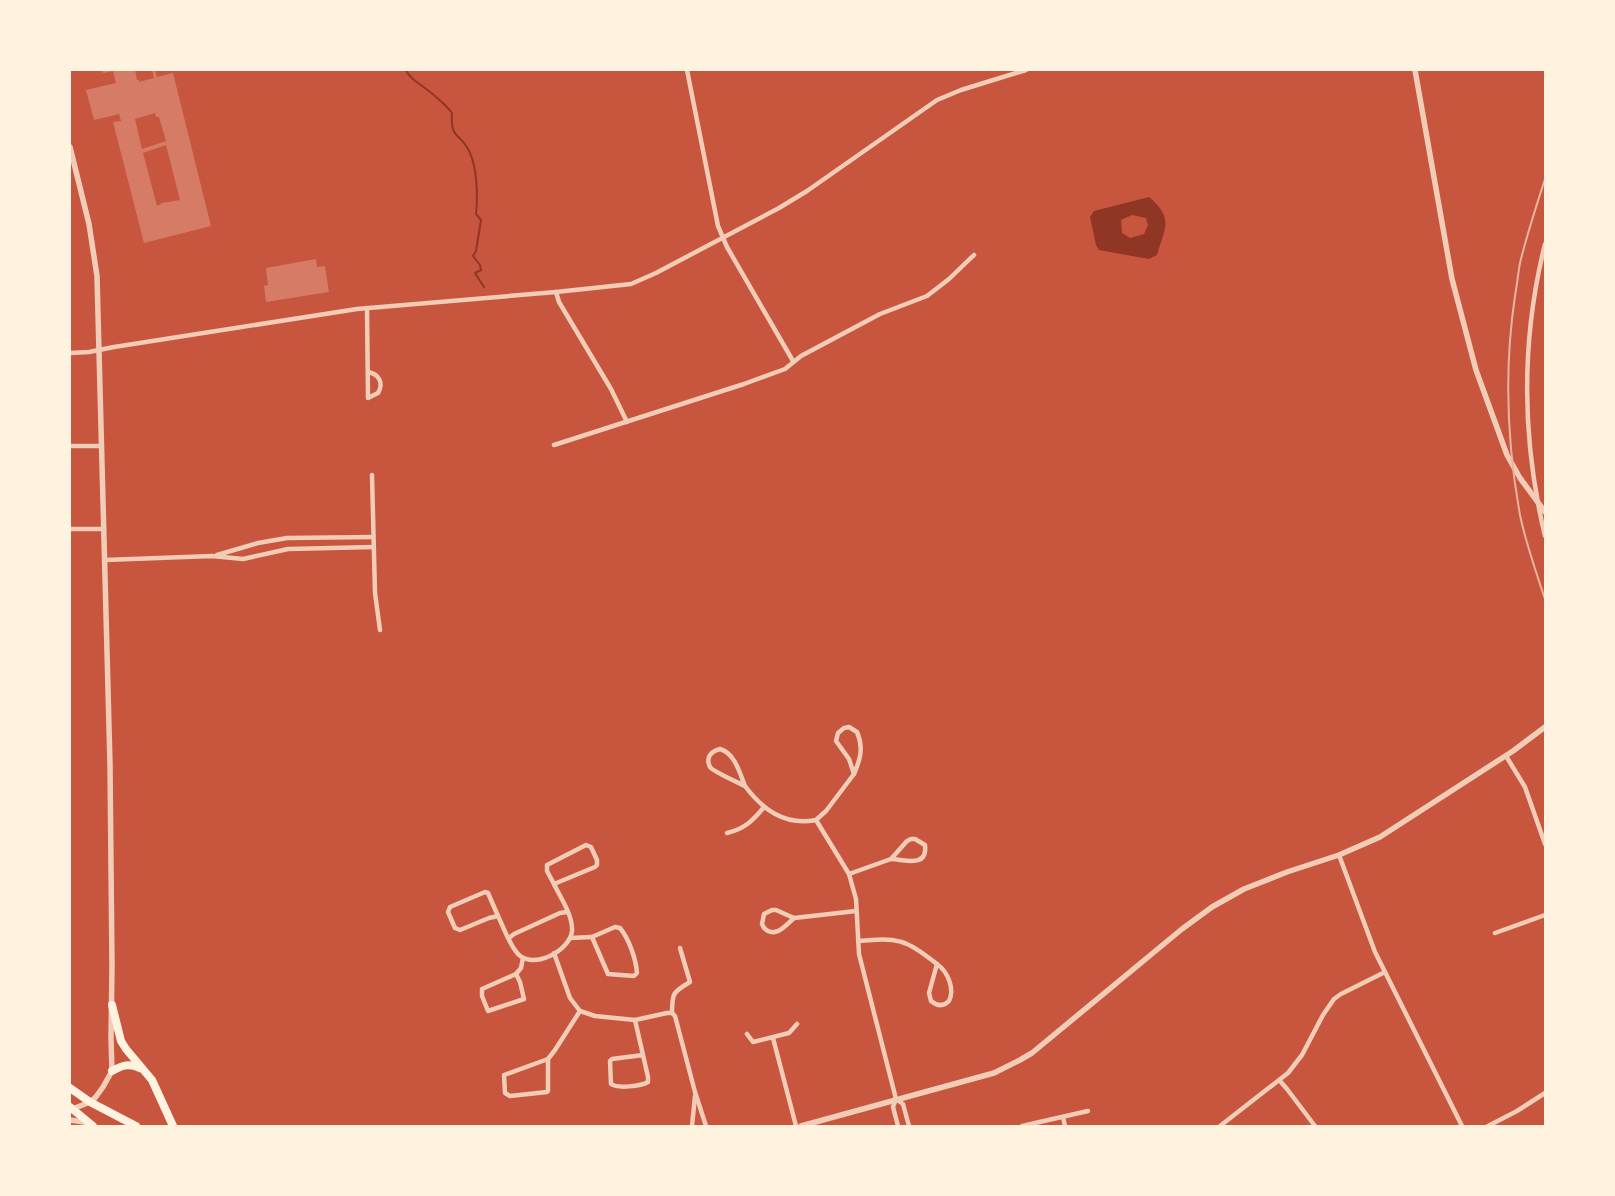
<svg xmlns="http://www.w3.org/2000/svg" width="1615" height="1196" font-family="'Space Grotesk',sans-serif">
<rect width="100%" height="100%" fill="#c8553d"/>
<!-- water -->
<path fill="#8f3625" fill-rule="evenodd" d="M1149,197c25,21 16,31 8,58l-8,4 -50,-9 -3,-5 -6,-28 4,-6zM1132,215l14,3 2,7 -4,9 -14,4 -8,-5 -1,-13z"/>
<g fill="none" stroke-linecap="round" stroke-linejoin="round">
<!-- stream -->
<path stroke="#8f3625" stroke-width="2" d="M406,70c4,9 9,10 16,16 9,6 24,19 30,27 -2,28 9,19 18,40 7,15 8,44 6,61l5,6 -5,31 -3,5 7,9 1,5 -6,3 9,14"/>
</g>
<!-- building -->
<g fill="#d67c66" fill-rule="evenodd">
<path d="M103,70h32l2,10h2v2l15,-4 -2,-8h3l2,7 16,-4 38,153 -67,17 -31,-121 8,-1 -2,-7 -25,6 -8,-30 30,-7 -3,-12 -10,2zM155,113l1,4h3l7,24 -24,8 -7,-30zM166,145l14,55 -18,3 -5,3 -14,-53z"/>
<polygon points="316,259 317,267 325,266 329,292 266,302 264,286 268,285 266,268"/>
</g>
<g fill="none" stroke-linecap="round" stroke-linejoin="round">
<!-- minor -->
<g stroke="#f1ccb7" stroke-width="4.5">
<polyline points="687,70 718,226 727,247 793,361"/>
<path d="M1545,244c-24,96 -23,196 0,292"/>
<polyline points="556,292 559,302 611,389 627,422"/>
<path d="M367,308l1,90 10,-5c6,-10 1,-19 -10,-21"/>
<polyline points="70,353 89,352 114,347 357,309 556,292 631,284 656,273 779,208 807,191 937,100 961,90 1026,70"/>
<polyline points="554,445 744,384 785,369 801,356 880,314 927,296 949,279 974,255"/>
<polyline points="70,446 102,446"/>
<polyline points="372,475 375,593 380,630"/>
<polyline points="70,529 104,529"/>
<polyline points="217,555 258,543 287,538 373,537"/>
<polyline points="105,560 212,556 243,559 288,549 374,547"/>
<path d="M849,727l8,5c7,16 3,28 -3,42l-5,-15 -13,-18 2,-8 6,-5z"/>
<path d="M720,749c15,4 20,25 25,37 -6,-3 -33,-15 -35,-19 -2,-4 -2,-9 0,-12 3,-4 6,-5 10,-6z"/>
<polyline points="1506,756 1525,787 1545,844"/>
<path d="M745,786c18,24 40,40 71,34"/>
<polyline points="816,820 849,874 856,899 859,954 896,1099"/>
<polyline points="816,820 826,811 854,774"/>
<path d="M727,833c17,-4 26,-12 37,-26"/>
<path d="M911,839h4l10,6c3,24 -22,14 -34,14l16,-18z"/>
<polygon points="586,845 591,847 597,860 597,865 595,867 554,884 547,871 547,865"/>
<polyline points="1339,855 1375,952 1462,1126"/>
<polyline points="849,874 891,859"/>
<polygon points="485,892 488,893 498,916 489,918 460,930 455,928 448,912 450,907"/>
<path d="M772,910h4l18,8c-9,8 -19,21 -30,10l-2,-4 2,-10z"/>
<path d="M498,916c6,12 11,28 20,38 15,16 52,-3 54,-23 1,-16 -12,-34 -18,-47"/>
<polyline points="794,918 856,911"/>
<path d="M615,927l5,1c9,11 16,31 17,45l-3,3 -26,-2 -16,-37z"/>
<polyline points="1495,933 1545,915"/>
<polyline points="509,938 514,934 560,913 567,912"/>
<polyline points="570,938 592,937"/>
<path d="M858,941c40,-4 47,-2 79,23"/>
<polyline points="554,953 570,998 580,1011 595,1016 635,1020 667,1013 672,1013 675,1016 695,1092 706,1126"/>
<path d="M937,964c11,8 18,25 12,37 -6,6 -12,5 -18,0l-2,-8z"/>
<polygon points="516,974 520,982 524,999 488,1011 482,996 482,989"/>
<polyline points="516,974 521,968 523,958"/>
<path d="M672,1013c0,-20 1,-21 18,-31l-10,-34"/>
<polyline points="635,1020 643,1055"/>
<polyline points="747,1034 753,1042 789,1033 797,1024"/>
<polyline points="773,1038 796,1126"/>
<path d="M643,1055l5,22v5c-7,4 -30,7 -37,2l-1,-23 2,-2z"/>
<polygon points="548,1059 548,1091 547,1092 510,1096 505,1093 504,1075"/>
<polyline points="548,1059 555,1050 580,1011"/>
<polyline points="1280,1081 1287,1089 1315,1126"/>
<polyline points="896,1099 903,1104 909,1126"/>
<polyline points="896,1099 893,1107 898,1126"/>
<polyline points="1063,1117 1065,1126"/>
<polyline points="692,1126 695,1096"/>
<polyline points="1022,1126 1088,1111"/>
<polyline points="1220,1126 1288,1073 1302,1055 1323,1015 1334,999 1341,994 1385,972"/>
<polyline points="1488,1126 1517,1111 1545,1093"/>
</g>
<!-- tertiary -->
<g stroke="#f1ccb7" stroke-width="5.5">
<polyline points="1415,70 1452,279 1476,370 1507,455 1520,478 1545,512"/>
<polyline points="70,147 89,224 97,276 110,764 112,966 111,1039 112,1071 103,1087 95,1098 90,1102 70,1110"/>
<polyline points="70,1120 90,1123"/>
<polyline points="801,1126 994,1073 1020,1060 1032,1053 1182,929 1212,907 1244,889 1287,872 1339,855 1380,837 1513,751 1545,727"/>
</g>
<!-- trunk -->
<g stroke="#fff3e0" stroke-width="8">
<polyline points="112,1005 121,1041 126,1049 152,1080 173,1126"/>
<path d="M112,1071c11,-6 17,-8 28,-3"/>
<polyline points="70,1088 90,1102 136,1126"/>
<polyline points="70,1107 93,1126"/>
</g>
<!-- rail -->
<path stroke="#e9b49f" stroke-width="2" d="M1545,179c-9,28 -18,55 -25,84 -2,11 -3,22 -5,33 -11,73 -8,147 5,219 6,29 16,57 25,84"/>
</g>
<!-- border -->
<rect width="1615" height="1196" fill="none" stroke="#fff3e0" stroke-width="142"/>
</svg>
